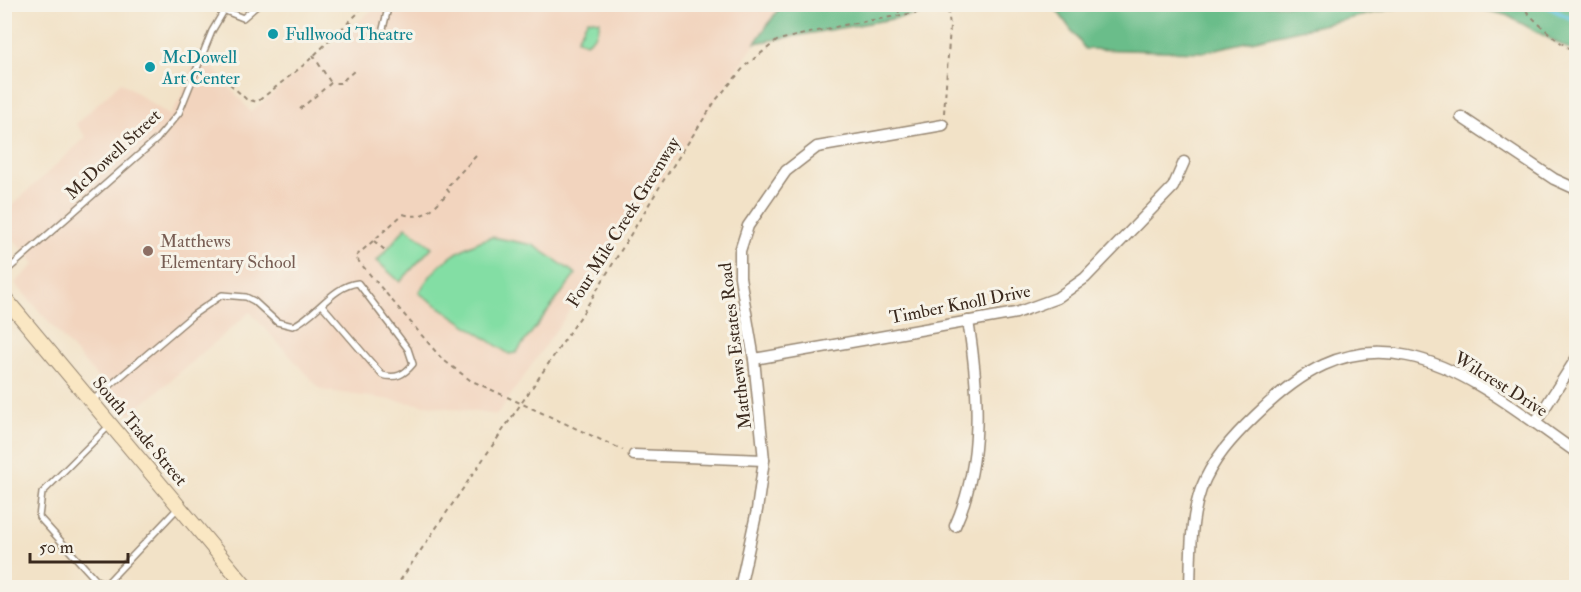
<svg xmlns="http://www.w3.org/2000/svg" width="1581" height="592" font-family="'IM FELL Double Pica',serif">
<rect width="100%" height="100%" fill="#f7f3e8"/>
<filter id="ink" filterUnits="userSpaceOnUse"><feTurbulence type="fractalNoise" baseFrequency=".0167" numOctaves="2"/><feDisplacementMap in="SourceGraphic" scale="12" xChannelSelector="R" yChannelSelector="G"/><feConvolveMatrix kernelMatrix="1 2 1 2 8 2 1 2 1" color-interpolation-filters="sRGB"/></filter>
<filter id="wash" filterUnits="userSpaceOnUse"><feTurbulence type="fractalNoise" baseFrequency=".008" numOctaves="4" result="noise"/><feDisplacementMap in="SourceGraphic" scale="24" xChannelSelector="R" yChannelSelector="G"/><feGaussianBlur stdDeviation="1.35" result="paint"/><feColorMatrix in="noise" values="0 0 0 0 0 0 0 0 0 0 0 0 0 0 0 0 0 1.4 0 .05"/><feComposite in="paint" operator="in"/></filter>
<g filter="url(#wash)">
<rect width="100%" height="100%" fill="#f2e2c7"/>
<!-- built -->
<polygon fill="#f2d4be" points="378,5 782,5 497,415 321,390 250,312 130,415 15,283 35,264 5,229 4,213 86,137 76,124 121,82 170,116 182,95 198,51 251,112"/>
<!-- green -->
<g fill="#83dea4" stroke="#5f8461" stroke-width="1.5">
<path d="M588,19l12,2c-1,10 -6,17 -14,22l-9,-4z"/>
<polygon points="406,227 432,247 400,282 377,261"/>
<path d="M492,237l41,8 43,29 -60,79 -7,1 -90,-61c15,-29 43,-47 73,-56z"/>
</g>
<!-- forest -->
<g fill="#6abd8a" stroke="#527454" stroke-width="1.5">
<polygon points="782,4 972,4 972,5 755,43"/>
<polygon points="1053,5 1409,5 1203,52 1085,49"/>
<polygon points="1463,5 1576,5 1576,53 1506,15"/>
</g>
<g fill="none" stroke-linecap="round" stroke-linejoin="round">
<!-- stream -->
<polyline stroke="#63c3e1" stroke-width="4" points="1511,4 1544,5 1576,21"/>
</g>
</g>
<g filter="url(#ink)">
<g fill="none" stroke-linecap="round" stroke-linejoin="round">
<defs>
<g id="service">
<polyline points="223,10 243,18 259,4"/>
<polyline points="381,37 389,4"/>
<polyline points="4,273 157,139 179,113 212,31 228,4"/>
<path d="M93,400l100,-85 29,-20 24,2 8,4 23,21 16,4c24,-11 39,-40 65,-43l50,66 5,15c-9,11 -17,15 -31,11l-60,-70"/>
<polyline points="110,425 42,493 39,517 96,580 106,584 178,508"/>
</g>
<g id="minor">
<polyline points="1461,117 1554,179 1576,189"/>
<polyline points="754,359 1016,313 1057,298 1085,278 1173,187 1184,162"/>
<polyline points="1535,423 1576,359"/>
<polyline points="634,455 764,460"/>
<path d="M955,526c29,-64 24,-137 13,-205"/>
<polyline points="740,588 757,510 764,460 754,359 740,277 740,251 748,226 786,171 817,147 943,125"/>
<path d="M1190,588c1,-34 0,-68 11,-99 11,-29 32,-52 54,-73 43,-42 89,-74 153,-60 59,12 119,62 168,96"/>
</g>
<polyline id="secondary" points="4,297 247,588"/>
</defs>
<!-- service casing -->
<use href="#service" stroke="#968672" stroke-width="8"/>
<!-- minor casing -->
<use href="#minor" stroke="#968672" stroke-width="13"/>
<!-- secondary casing -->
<use href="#secondary" stroke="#968672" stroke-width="16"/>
<!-- path -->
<g stroke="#968672" stroke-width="2" stroke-dasharray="4.5 4.5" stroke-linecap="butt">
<polyline points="889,4 903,15"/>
<path d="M1521,4c6,11 44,45 55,48"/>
<polyline points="348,22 372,34"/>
<polyline points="313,55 331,83"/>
<polyline points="230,84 246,99 257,102 305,64 357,14 360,9 359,4"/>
<polyline points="300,109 331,83 340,83 354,71"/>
<polyline points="944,113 950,27 948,8"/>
<path d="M476,156l-30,32 3,4c-16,15 -23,29 -46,22l-48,43 87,102 28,21 153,70"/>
<polyline points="374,241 386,251"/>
<polyline points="395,588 581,316 665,178 716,100 746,65 778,40 844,25 966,4"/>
</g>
<!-- service -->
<use href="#service" stroke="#fff" stroke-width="5"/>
<!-- minor -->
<use href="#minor" stroke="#fff" stroke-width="10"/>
<!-- secondary -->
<use href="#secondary" stroke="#fae7c3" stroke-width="14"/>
</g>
</g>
<!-- markers -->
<g fill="#0f9aa8" stroke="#f7f3e8" stroke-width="2">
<circle cx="273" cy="34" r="6"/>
<circle cx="150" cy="67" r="6"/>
</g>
<circle fill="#8d6e63" stroke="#f7f3e8" stroke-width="2" cx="148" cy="251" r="6"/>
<g text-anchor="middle" stroke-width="6" stroke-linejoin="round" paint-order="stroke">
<!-- culture labels -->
<g font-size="18" fill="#0d838f" stroke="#f7f3e8" text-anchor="start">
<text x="285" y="40">Fullwood Theatre</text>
<text x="162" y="63">McDowell<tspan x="162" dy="21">Art Center</tspan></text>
</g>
<!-- street labels -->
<g font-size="18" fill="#3b2a1e" stroke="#f7f3e8">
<text transform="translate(113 154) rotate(-43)" y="6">McDowell Street</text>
<text transform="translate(623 222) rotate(-58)" y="6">Four Mile Creek Greenway</text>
<text transform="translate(960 304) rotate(-11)" y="6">Timber Knoll Drive</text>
<text transform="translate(735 346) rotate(-97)" y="6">Matthews Estates Road</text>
<text transform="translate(1501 384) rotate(32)" y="6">Wilcrest Drive</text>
<text transform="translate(140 431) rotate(50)" y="6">South Trade Street</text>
</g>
<!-- education labels -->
<g font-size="18" fill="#785e54" stroke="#f7f3e8" text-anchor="start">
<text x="160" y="247">Matthews<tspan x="160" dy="21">Elementary School</tspan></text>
</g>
</g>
<!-- margin -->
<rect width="1581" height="592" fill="none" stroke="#f7f3e8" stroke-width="24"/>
<!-- scale -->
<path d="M30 553v9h98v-9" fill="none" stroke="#3b2a1e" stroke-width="3"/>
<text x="39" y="553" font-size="18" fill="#3b2a1e" stroke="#f7f3e8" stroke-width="4.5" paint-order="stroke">50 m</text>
</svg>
